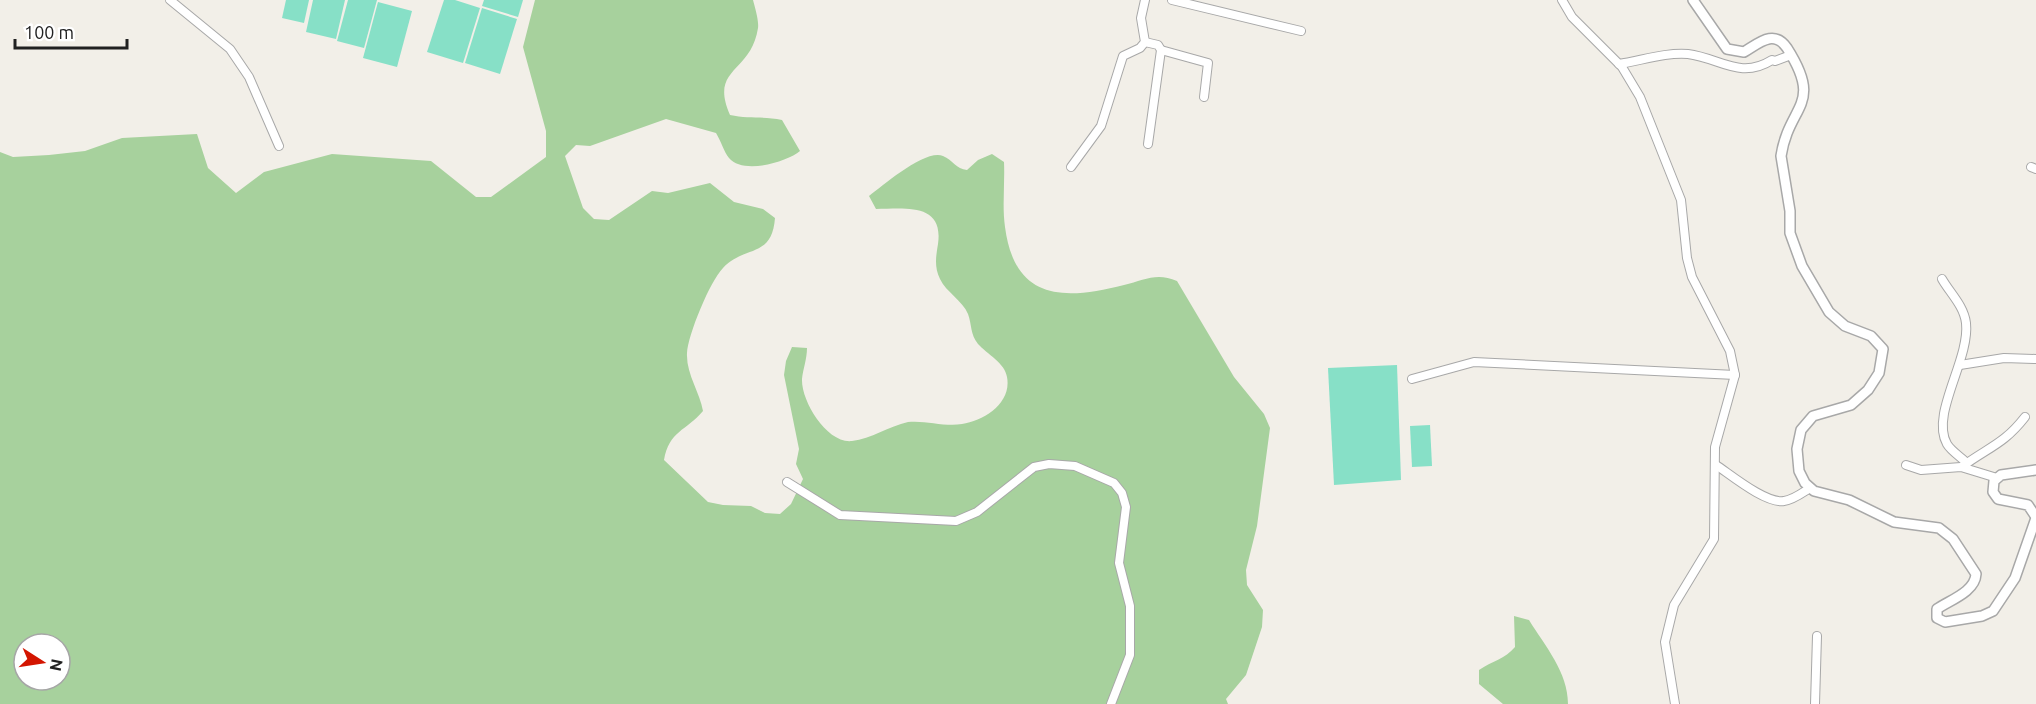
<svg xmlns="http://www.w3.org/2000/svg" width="2036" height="704" font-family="Ubuntu,sans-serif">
<rect width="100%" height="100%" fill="#f2efe8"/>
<!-- forest -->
<g fill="#a7d19d" fill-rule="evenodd">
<path d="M535,0h218c2,8 6,20 5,28 -7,46 -49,39 -28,87 18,4 34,1 52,5l18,31c-13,11 -57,24 -71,7 -5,-6 -8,-17 -13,-25l-50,-14 -76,27 -14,-1 -11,11 18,52 11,11 15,1 43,-29 16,2 42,-10 24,19 29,7 12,9c-3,41 -31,27 -52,50 -13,13 -35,67 -36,85 -1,21 13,39 16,58 -17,20 -34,20 -39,49l44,42 15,3 28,1 14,7 15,1 11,-10 12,-25 -7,-15 3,-15 -15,-74 2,-14 6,-14 15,1c0,11 -4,21 -5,31 -1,22 25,65 50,62 19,-2 37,-15 56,-19 17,-2 37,5 54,2 22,-3 50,-21 45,-47 -2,-14 -20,-23 -29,-33 -8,-10 -6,-19 -10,-30 -5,-13 -22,-22 -28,-35 -6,-12 -4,-23 -2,-35 6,-42 -34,-35 -62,-35l-7,-13c15,-11 56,-47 74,-40 10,4 13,13 24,14l11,-10 14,-6 12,8c1,22 -2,44 1,65 10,75 60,73 119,58 20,-5 33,-13 53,-4l57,96 30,37 6,14 -13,98 -11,44 1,15 16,25 -1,17 -16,48 -20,24 2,5h-1228v-552l13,5 36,-2 36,-4 37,-13 75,-4 11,34 28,25 28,-21 68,-18 99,7 45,36h15l55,-40v-26l-23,-84zM24,644h36v36h-36z"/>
<path d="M1514,616l15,4c16,26 39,52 39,84h-65l-24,-20v-14c13,-9 26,-11 36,-23z"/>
</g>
<!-- pitch -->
<g fill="#87e0c7">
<polygon points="286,0 309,0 304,23 282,18"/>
<polygon points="313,0 345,0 336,39 306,32"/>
<polygon points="348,0 377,0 364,48 337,41"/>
<polygon points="444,0 455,0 480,8 463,63 427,52"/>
<polygon points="484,0 523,0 518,17 482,6"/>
<polygon points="378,2 412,11 397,67 363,58"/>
<polygon points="482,8 517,19 500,74 465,63"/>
<polygon points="1397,365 1401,480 1334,485 1328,368"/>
<polygon points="1430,425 1432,466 1412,467 1410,426"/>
</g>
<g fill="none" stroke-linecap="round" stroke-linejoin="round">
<defs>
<g id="minor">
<polyline points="170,0 230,49 249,77 279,146"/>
<polyline points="1172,0 1301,31"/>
<polyline points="1562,0 1572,17 1622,67 1640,97 1681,200 1687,258 1692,277 1730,351 1735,375 1715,447 1714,539 1674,605 1665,642 1675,704"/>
<polyline points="1145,42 1158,45 1161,50 1148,144"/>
<polyline points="1161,50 1208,63 1204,97"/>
<path d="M1619,64c21,-3 47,-12 69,-10 32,4 52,26 84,6l3,1 16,-6"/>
<polyline points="1071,167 1101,126 1123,56 1140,48 1145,42 1141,18 1145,0"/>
<polyline points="2031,167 2036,169"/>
<path d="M1942,279c8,14 22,27 24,44 4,37 -36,91 -19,121 4,7 14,13 20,19"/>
<polyline points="1960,365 2004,358 2036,359"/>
<polyline points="1412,379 1474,362 1735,375"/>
<path d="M1716,465c15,10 50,39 68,36 9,-1 18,-8 26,-13"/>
<polyline points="1906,465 1921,470 1961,467 1997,478"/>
<path d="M1963,466c26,-19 41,-22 62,-49"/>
<polyline points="787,482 840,515 956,521 977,512 1034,467 1049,464 1075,466 1114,483 1122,493 1126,507 1119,563 1130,606 1130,655 1111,704"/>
<polyline points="1815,704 1817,636"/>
</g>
<g id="tertiary">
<path d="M1693,0l34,49 17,3c15,-9 30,-23 43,-4 37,58 2,56 -6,108l9,55v22l12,33 27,46 16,14 26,10 12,13 -4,24 -11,17 -17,15 -38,11 -12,14 -4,19 2,22 6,12 9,8 35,9 45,22 45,6 14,11 23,35c-1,18 -26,26 -39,35v9l8,4 37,-6 11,-5 22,-33 21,-60"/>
<polyline points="2036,470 2001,475 1994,481 1993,492 1998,499 2028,505 2036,517"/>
</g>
</defs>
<!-- minor casing -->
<use href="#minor" stroke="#a8a8a8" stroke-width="10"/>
<!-- tertiary casing -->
<use href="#tertiary" stroke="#a8a8a8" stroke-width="12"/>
<!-- minor -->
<use href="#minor" stroke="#fff" stroke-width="8"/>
<!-- tertiary -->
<use href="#tertiary" stroke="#fff" stroke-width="9"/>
</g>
<!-- north arrow -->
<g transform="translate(42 662) rotate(102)"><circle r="28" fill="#ffffff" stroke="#a6a6a6" stroke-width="1.5"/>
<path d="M0-4.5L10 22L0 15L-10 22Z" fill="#d31500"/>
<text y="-9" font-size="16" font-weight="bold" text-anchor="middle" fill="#212121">N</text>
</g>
<!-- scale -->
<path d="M15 39v9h112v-9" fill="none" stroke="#212121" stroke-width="3"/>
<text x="24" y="39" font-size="18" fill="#212121" stroke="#ffffff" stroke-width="4.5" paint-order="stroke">100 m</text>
</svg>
